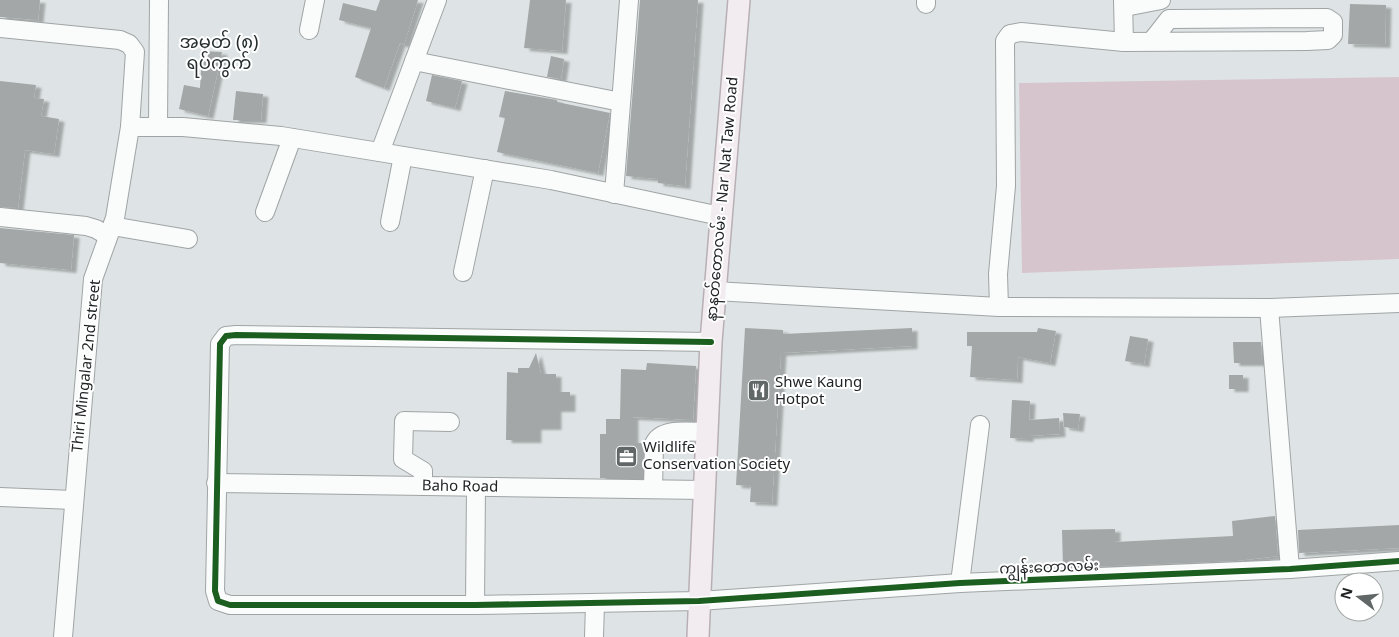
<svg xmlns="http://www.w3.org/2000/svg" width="1399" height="637" font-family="'Noto Sans','Noto Sans Myanmar',sans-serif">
<defs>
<filter id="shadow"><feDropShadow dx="5.5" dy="3" stdDeviation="1" flood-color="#0004"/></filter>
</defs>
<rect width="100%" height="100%" fill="#dee4e5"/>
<!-- green -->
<polygon fill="#d7c5ce" points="1399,77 1399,259 1022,273 1019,83"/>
<!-- building -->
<g fill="#a3a7a8" filter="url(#shadow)">
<polygon points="0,0 40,0 38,20 0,17"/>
<polygon points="380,0 418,0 404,45 400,43 384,88 355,77 371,28 339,20 343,3 376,11"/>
<polygon points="530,0 566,0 562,51 524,48"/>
<polygon points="640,0 698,0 685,186 658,183 658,179 626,176"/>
<polygon points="1350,4 1386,5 1385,45 1348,44"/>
<polygon points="202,51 222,52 208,116 179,109 184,85 200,88"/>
<polygon points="551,56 564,59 561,79 547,77"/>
<polygon points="432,75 462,81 455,108 426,101"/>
<polygon points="0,81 36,85 34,98 44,99 41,116 59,119 54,154 25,150 18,208 0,207"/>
<polygon points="236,91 263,94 261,120 233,120"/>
<polygon points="505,91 557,100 557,102 610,113 598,173 497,152 505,118 499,117"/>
<polygon points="0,228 74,235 71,270 0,263"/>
<polygon points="745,328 783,330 783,334 912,328 912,346 781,353 772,503 750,502 751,486 736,485"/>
<polygon points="1038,328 1056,331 1050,363 1018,357 1017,380 970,377 972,346 967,346 967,332 1037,332"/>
<polygon points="1130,336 1148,339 1144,364 1125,361"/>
<polygon points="1233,342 1261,342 1262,363 1234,363"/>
<polygon points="536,353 541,374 556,374 556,392 570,392 570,409 556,409 556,427 536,427 536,440 506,440 507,372 518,373 518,368 529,368"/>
<polygon points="647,363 696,366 693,420 633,417 633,443 643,443 643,478 600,478 600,434 606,434 606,419 620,419 621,369 646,370"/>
<rect x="1229" y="375" width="14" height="14"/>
<polygon points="1012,400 1030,401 1029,420 1059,418 1060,434 1028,436 1028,439 1010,438"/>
<polygon points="1063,413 1080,414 1078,429 1064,427"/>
<polygon points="1275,516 1278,556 1236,561 1063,568 1062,530 1115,529 1115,542 1233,536 1232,521"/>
<polygon points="1399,525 1399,548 1299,553 1298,530"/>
</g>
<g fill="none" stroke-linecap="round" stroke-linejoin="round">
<defs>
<g id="minor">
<polyline points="926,4 926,0"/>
<polyline points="1125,7 1161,0"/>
<polyline points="0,28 120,40 129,44 135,52 130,127"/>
<polyline points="309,30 315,0"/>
<polyline points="1124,42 1307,41 1328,40 1333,35 1333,22 1327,18 1169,19 1151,42"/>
<polyline points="414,61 621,102"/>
<polyline points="158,125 159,0"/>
<polyline points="380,152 437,0"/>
<polyline points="614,194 629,0"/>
<polyline points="265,212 292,138"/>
<polyline points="0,217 86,226 96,229 108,236"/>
<polyline points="390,222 403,156"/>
<polyline points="112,226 188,239"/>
<polyline points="463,272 485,169"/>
<polyline points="714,291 999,307 1269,308 1399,303"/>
<polyline points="999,307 998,274 1006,186 1005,41 1010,34 1021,32 1124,42 1123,0"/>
<polyline points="1269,308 1290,569"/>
<polyline points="711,342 236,335 226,336 220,344 215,591 218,601 230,605 475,605 699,601 960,583 1290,569 1399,561"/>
<polyline points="216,483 704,490"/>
<polyline points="423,486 423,471 403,459 404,421 450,422"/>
<path d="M653,489l1,-45c7,-17 36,-12 52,-12"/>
<polyline points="0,497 73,500"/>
<polyline points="960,583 980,425"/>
<polyline points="475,605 476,487"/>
<polyline points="63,637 93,279 115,218 130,127 183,127 281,136 551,180 720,216"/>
<polyline points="594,637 595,604"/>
</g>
<polyline id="major" points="698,637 711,342 739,0"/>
</defs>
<!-- minor casing -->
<use href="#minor" stroke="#a0a4a5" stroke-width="20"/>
<!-- major casing -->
<use href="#major" stroke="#b8afb5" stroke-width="24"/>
<!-- minor -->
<use href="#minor" stroke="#fafbfb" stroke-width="18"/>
<!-- major -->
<use href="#major" stroke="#f2ecf0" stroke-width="21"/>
<defs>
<polyline id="cycleway" points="711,342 236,335 226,336 220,344 215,591 218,601 230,605 475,605 699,601 960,583 1290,569 1399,561"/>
</defs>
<!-- cycleway casing -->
<use href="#cycleway" stroke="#fff" stroke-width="9"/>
<!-- cycleway -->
<use href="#cycleway" stroke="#1b5e20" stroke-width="6"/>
</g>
<!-- icons -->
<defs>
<symbol id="restaurant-square" viewBox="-11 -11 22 22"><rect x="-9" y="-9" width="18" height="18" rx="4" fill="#616667" stroke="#fff"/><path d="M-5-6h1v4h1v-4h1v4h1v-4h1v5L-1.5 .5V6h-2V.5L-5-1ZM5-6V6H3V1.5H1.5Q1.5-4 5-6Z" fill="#fff"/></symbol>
<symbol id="office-square" viewBox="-11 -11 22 22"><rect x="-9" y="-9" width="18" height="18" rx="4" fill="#616667" stroke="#fff"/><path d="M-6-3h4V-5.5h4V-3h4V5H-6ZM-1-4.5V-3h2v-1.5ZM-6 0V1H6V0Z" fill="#fff"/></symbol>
</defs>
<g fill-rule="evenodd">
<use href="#restaurant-square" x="746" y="378" width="25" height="25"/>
<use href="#office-square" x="614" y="444" width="25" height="25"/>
</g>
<g text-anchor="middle" stroke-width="4" stroke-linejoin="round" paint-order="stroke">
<!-- street labels -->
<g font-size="15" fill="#1e2223" stroke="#fff">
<text transform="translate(722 199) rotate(-85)" y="5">နာနတ်တောလမ်း - Nar Nat Taw Road</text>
<text transform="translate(86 366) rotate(-84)" y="5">Thiri Mingalar 2nd street</text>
<text transform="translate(460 486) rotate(1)" y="5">Baho Road</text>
<text transform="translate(1049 567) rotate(-2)" y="5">ကျွန်းတောလမ်း</text>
</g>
<!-- poi labels -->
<g font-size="15" fill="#1e2223" stroke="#fff" text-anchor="start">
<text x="775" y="387">Shwe Kaung<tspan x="775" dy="17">Hotpot</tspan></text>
<text x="643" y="452">Wildlife<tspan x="643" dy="17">Conservation Society</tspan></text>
</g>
<!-- quarter labels -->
<g font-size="18" fill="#252d2f" stroke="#fff">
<text x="219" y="48">အမှတ် (၈)<tspan x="219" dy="21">ရပ်ကွက်</tspan></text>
</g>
</g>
<!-- north arrow -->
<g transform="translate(1359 597) rotate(286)"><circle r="24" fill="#ffffff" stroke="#a5a7a7"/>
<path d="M0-4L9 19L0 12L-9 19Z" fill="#616667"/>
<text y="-8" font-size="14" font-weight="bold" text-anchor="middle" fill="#1e2223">N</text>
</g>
</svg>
